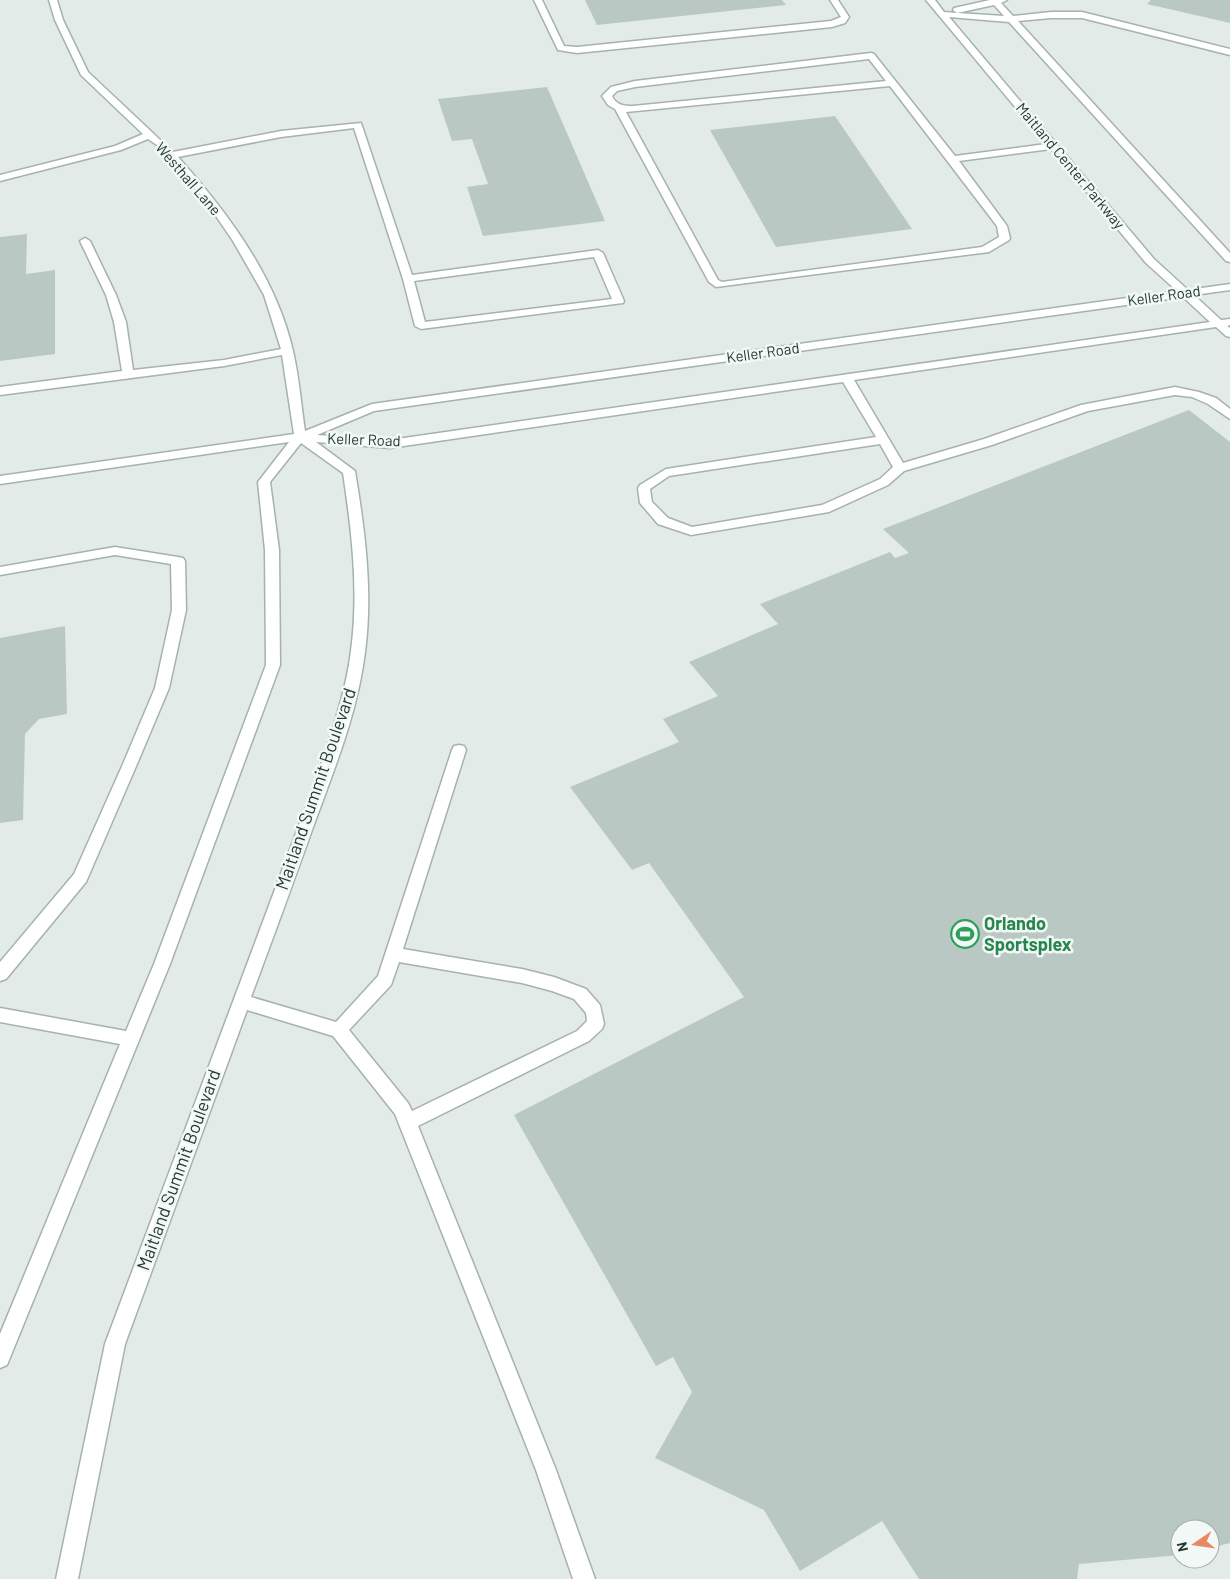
<svg xmlns="http://www.w3.org/2000/svg" width="1230" height="1579" font-family="Barlow,sans-serif">
<rect width="100%" height="100%" fill="#e2ebe7"/>
<!-- building -->
<g fill="#bac8c3">
<polygon points="585,0 782,0 786,5 597,25"/>
<polygon points="1151,0 1230,0 1230,23 1147,4"/>
<polygon points="547,87 605,221 483,236 467,187 488,184 472,139 452,141 438,99"/>
<polygon points="835,116 912,229 776,247 710,130"/>
<polygon points="27,234 26,274 55,270 55,354 0,361 0,237"/>
<polygon points="1189,410 1230,442 1230,1543 1210,1548 1210,1529 1180,1529 1180,1555 1079,1564 1077,1579 919,1579 882,1521 800,1571 764,1510 655,1458 692,1392 673,1357 656,1366 514,1115 744,997 649,863 632,870 570,787 679,742 663,719 718,696 689,662 778,624 760,604 890,552 895,558 909,553 883,529"/>
<polygon points="65,626 67,714 39,719 25,734 23,820 0,823 0,638"/>
</g>
<g fill="none" stroke-linecap="round" stroke-linejoin="round">
<defs>
<g id="minor">
<path d="M49,0h8l6,20 25,52 85,80 108,-21 80,-8 51,152 186,-25 5,3 21,48 -1,2 -202,26 -6,-3 -12,-47 -49,-151 -73,9 -103,20c50,56 98,120 115,194 6,26 8,53 12,80l67,-27 805,-113 -31,-28 -95,-114 -92,12 48,65 3,12 -1,2 -20,12 -273,35 -7,-5 -94,-173 -7,-4 -6,-9 9,-9 24,-6 236,-28 3,1 81,102 91,-12 -120,-144h9l9,12 13,1 -4,-3 1,-2 36,-8h17l-6,3 12,13 38,-4h31l148,37v6l-148,-37h-31l-33,3 212,232v9l-4,-1 -217,-239 -60,-5 205,242 34,31 42,-6v6l-36,5 27,25 9,-1v6l-3,1 3,2v9l-4,-1 -10,-9 -362,53 49,83 81,-24 97,-34 94,-18 24,5 17,6 14,11v10l-22,-15 -16,-7 -17,-2 -87,16 -96,34 -88,26 -16,14 -59,27 -138,23 -33,-11 -18,-21 -2,-15 2,-3 26,-16 210,-32 -33,-55 -453,66 -74,-6 39,29c10,60 18,121 10,181 -7,58 -29,113 -49,167 -21,59 -43,119 -65,178l85,25 42,-46 74,-226 2,-4 5,-1 5,1 2,4 -63,199 119,20 32,8 32,12 14,16 4,19 -2,5 -13,12 -171,85 138,344 39,109h-22l-37,-109 -141,-356 -62,-78 -86,-26 -122,334 -47,235h-22l49,-235 215,-575c12,-39 26,-77 31,-118 8,-59 1,-119 -8,-178l-42,-30 -31,39 9,68 1,115 -110,299 -163,401 -7,3v-34l120,-290 -120,-22v-14l126,23 28,-67 112,-299 -1,-115 -7,-68 31,-40 -289,42v-8l294,-42 -12,-79 -58,11 -224,29v-8l122,-16 -8,-49 -8,-27 -26,-54 5,-3 5,3 26,54 10,27 7,48 91,-10 57,-11 -17,-54 -31,-54 -28,-41 -48,-55 -9,-6 -27,11 -121,31v-6l115,-29 28,-12 -62,-59 -26,-55zM994,5l10,11 -47,-3zM869,59l17,22 -253,25c-9,0 -17,-1 -21,-10l5,-5 18,-4zM890,86l107,140 2,11 -17,10 -260,35 -4,-2 -92,-168zM594,257l18,42 -187,23 -11,-41zM1183,297l27,25 -820,118 -73,-5 57,-24zM880,444l13,23 -13,12 -58,26 -130,22 -24,-9 -16,-16 -2,-13 19,-13zM399,962l123,21 30,8 22,8 12,14 1,8 -10,10 -165,80 -4,-8 -59,-73 42,-45z"/>
<polygon points="534,0 542,0 564,46 577,47 831,21 841,17 830,0 838,0 849,17 845,23 832,27 577,53 558,50"/>
<polygon points="115,547 178,557 183,558 185,561 186,610 169,688 137,764 86,882 6,979 0,981 0,962 74,874 123,764 155,688 172,610 171,564 115,555 0,575 0,567"/>
</g>
</defs>
<!-- minor casing -->
<use href="#minor" stroke="#a5b2ae" stroke-width="3"/>
<!-- minor -->
<use href="#minor" fill="#fff" fill-rule="evenodd"/>
</g>
<!-- icons -->
<defs>
<symbol id="stadium-ring" viewBox="-11 -11 22 22"><circle r="9.5" fill="#f2f8f5" stroke="#2e9e5b" stroke-width="1.5"/><path d="M0-5a6.5 5 0 1 0 0 10a6.5 5 0 1 0 0-10ZM-3.5-1.8h7v3.6h-7Z" fill="#2e9e5b"/></symbol>
</defs>
<g fill-rule="evenodd">
<use href="#stadium-ring" x="949" y="918" width="32" height="32"/>
</g>
<g text-anchor="middle" stroke-width="5" stroke-linejoin="round" paint-order="stroke">
<!-- far-street labels -->
<g font-size="15" fill="#233a35" stroke="#f2f8f5">
<text transform="translate(1070 166) rotate(50)" y="5">Maitland Center Parkway</text>
<text transform="translate(188 179) rotate(49)" y="5">Westhall Lane</text>
<text transform="translate(1164 296) rotate(-8)" y="5">Keller Road</text>
<text transform="translate(763 353) rotate(-8)" y="5">Keller Road</text>
<text transform="translate(364 440) rotate(2)" y="5">Keller Road</text>
</g>
<!-- street labels -->
<g font-size="18" fill="#233a35" stroke="#f2f8f5">
<text transform="translate(316 789) rotate(-71)" y="6">Maitland Summit Boulevard</text>
<text transform="translate(179 1170) rotate(-70)" y="6">Maitland Summit Boulevard</text>
</g>
<!-- leisure labels -->
<g font-size="18" font-weight="bold" fill="#27864d" stroke="#f2f8f5" text-anchor="start">
<text x="984" y="930">Orlando<tspan x="984" dy="21">Sportsplex</tspan></text>
</g>
</g>
<!-- north arrow -->
<g transform="translate(1195 1544) rotate(257)"><circle r="24" fill="#f2f8f5" stroke="#9faca8"/>
<path d="M0-4L9 19L0 12L-9 19Z" fill="#e78963"/>
<text y="-8" font-size="14" font-weight="bold" text-anchor="middle" fill="#233a35">N</text>
</g>
</svg>
